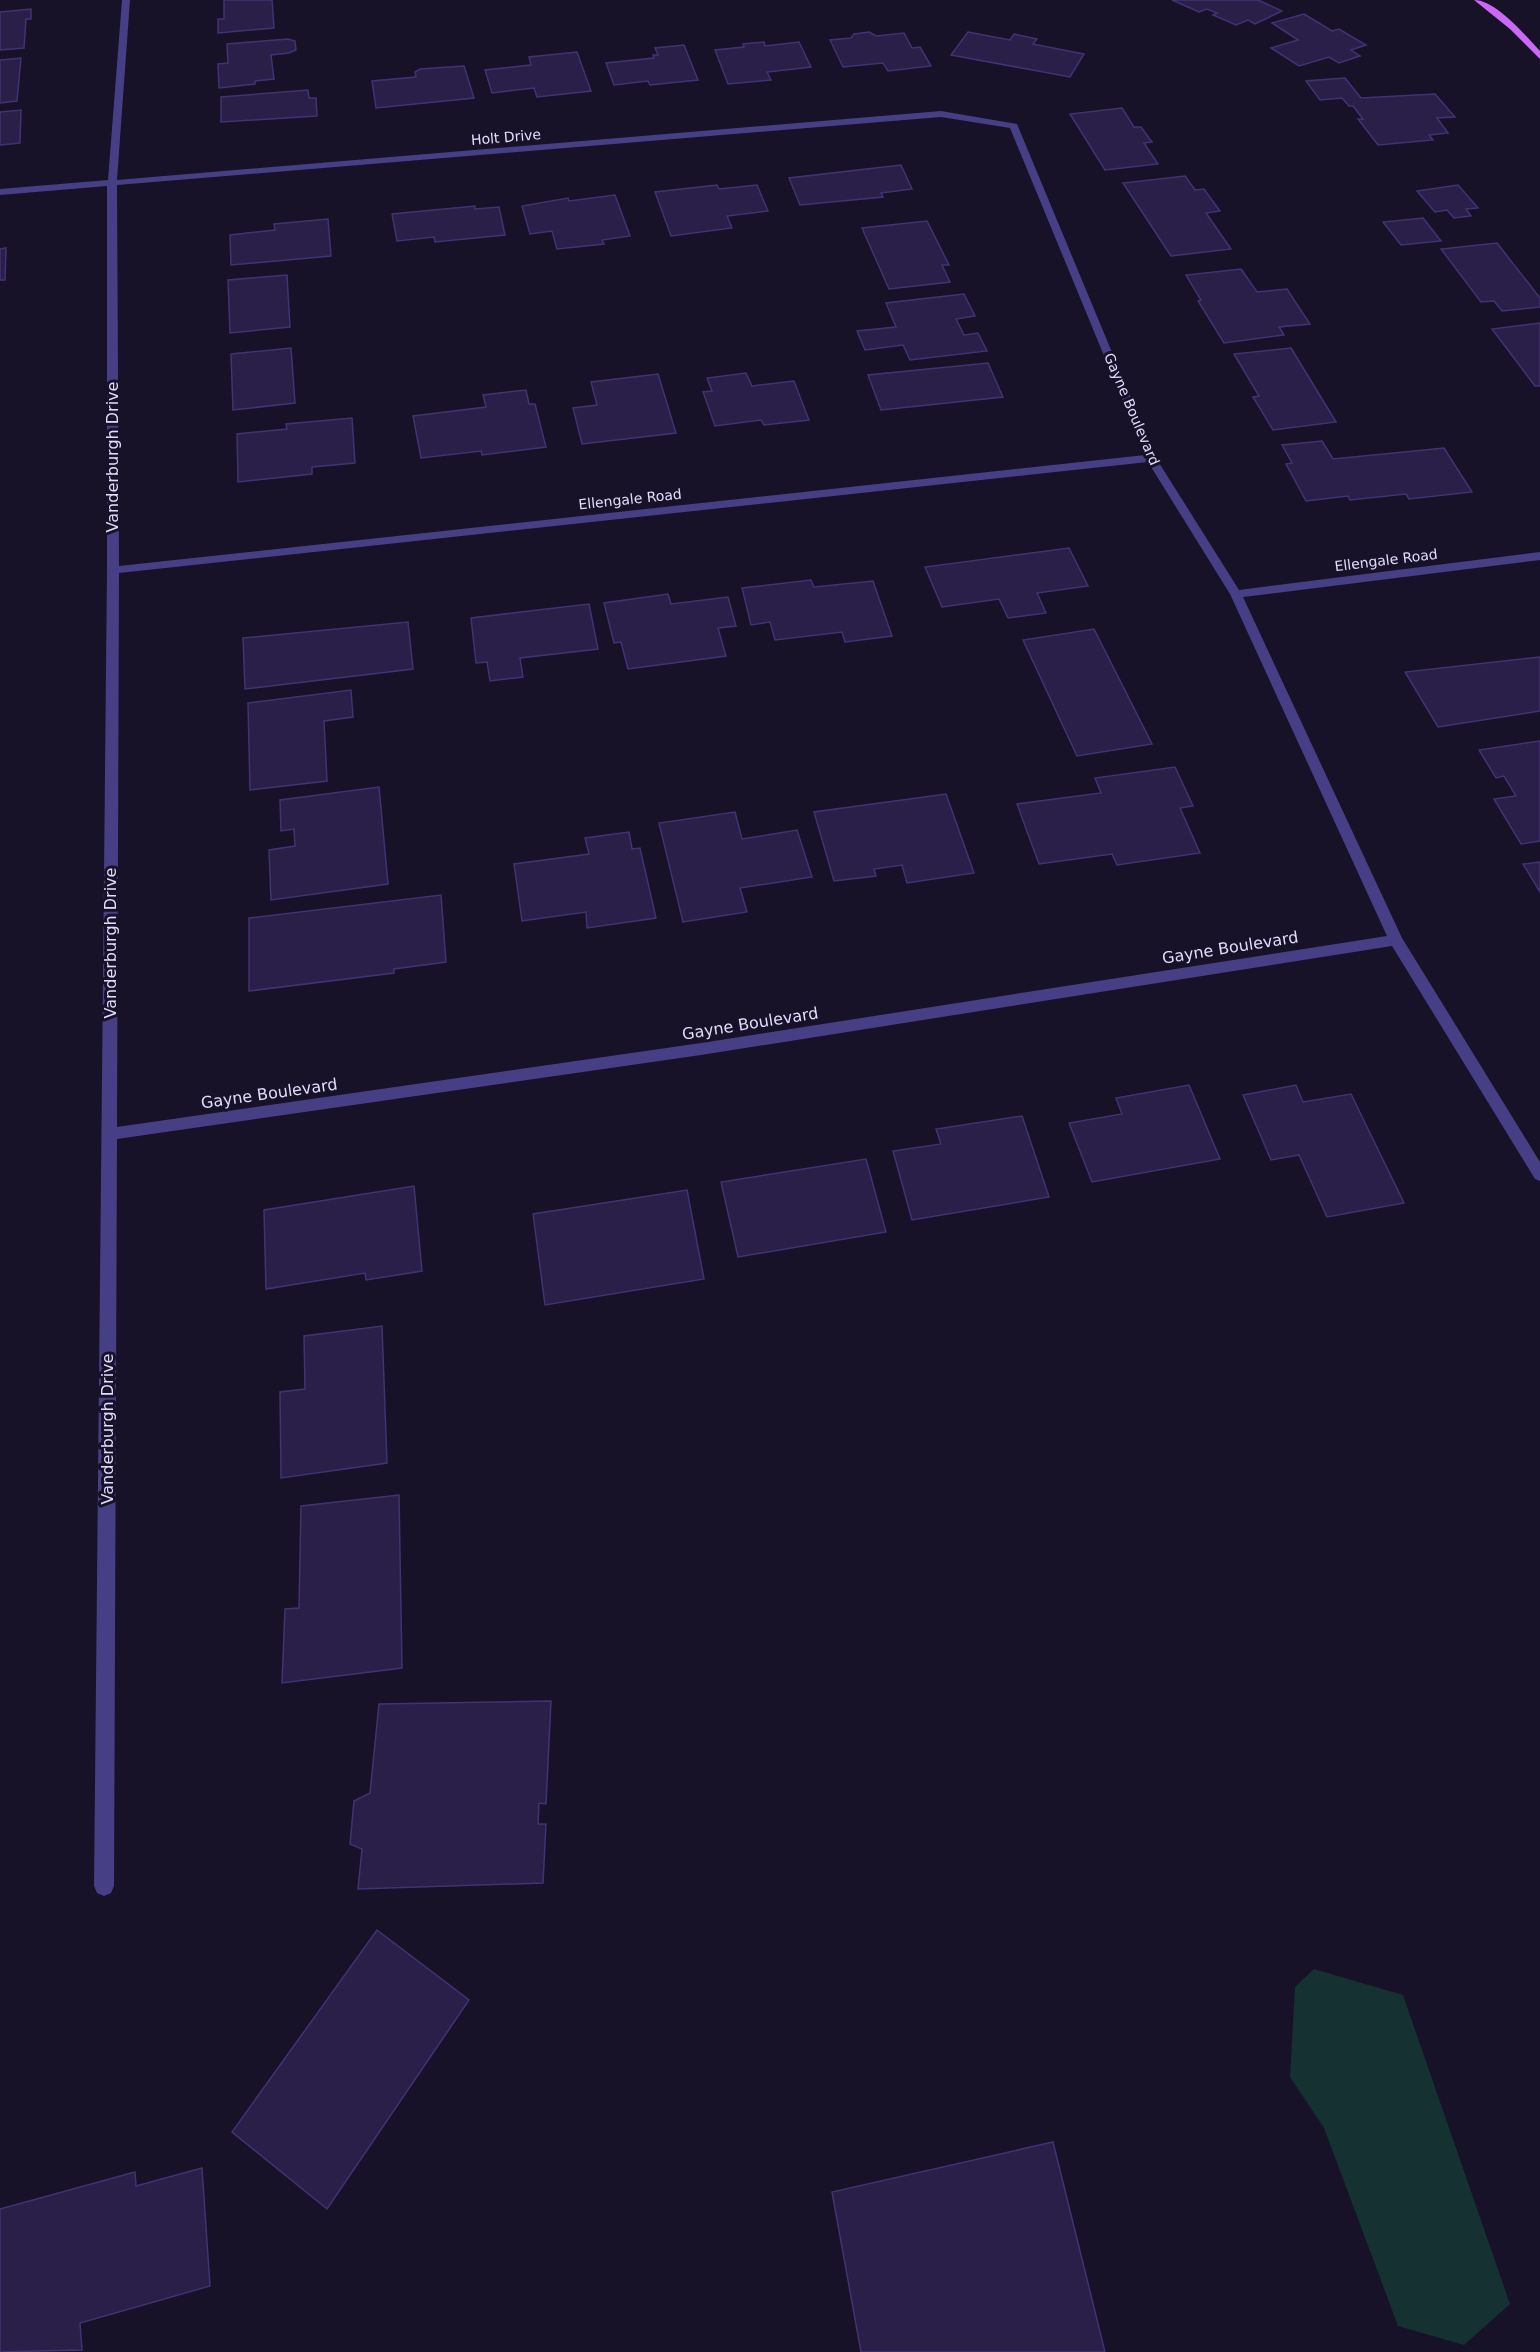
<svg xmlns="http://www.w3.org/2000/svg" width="1540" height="2352" font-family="'DejaVu Sans',sans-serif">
<rect width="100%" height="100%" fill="#171228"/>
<!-- green -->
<polygon fill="#153132" points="1314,1969 1403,1995 1510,2304 1464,2345 1398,2326 1324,2128 1290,2077 1295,1987"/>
<!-- building -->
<g fill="#2a1f48" stroke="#433273" stroke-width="1.5">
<polygon points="224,0 272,0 274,28 218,33 218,19 224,19"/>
<polygon points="1172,0 1258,0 1282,11 1255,24 1248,20 1236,25 1213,15 1217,13 1207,9 1199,12"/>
<polygon points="31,9 31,19 26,19 24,48 0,50 0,12"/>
<polygon points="1304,14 1332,31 1339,29 1366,45 1351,50 1360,56 1339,63 1329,57 1299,66 1271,48 1298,40 1272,23"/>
<polygon points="869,32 876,36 904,33 912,48 920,47 931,66 888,71 883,63 843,67 830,40 851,38 854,34"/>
<polygon points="968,32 1010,40 1014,34 1037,39 1033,44 1084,54 1070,77 951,55"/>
<polygon points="288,39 295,41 296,50 289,53 271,55 274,79 255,81 255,84 219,88 218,64 228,63 227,44"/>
<polygon points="764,42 765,46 799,42 811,67 767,72 771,80 728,84 715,50 744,47 743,44"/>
<polygon points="684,45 698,80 650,85 648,81 614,85 606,63 654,58 653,55 658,55 655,48"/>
<polygon points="577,52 591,91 537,97 534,88 492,93 485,70 531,65 529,57"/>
<polygon points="21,58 17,101 0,103 0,60"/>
<polygon points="464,66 474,98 376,108 372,81 416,77 415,72 420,69"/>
<polygon points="1345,78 1361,98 1435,94 1455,117 1437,118 1448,133 1429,135 1433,140 1378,145 1358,119 1363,119 1353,106 1349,106 1342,98 1320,100 1306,81"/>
<polygon points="308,90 309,98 316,98 317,116 221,122 221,97"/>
<polygon points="1122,108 1134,127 1141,127 1152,142 1144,143 1158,164 1105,170 1070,114"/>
<polygon points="21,110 20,143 0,145 0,112"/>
<polygon points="901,165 912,189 881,193 883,197 800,205 789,178"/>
<polygon points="1185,176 1195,190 1204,189 1220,211 1206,213 1231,249 1171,256 1123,183"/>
<polygon points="717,185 719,189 757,185 768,211 727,216 732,228 671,236 655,192"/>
<polygon points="1458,185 1478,208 1466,209 1471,216 1454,218 1447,210 1435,212 1417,191"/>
<polygon points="615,195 630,236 602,240 604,244 557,249 552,231 530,234 522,206 568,198 569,201"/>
<polygon points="475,206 475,209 499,207 505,235 435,242 434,237 397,241 392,214"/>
<polygon points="1423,218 1441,241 1401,245 1383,222"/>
<polygon points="328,219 331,256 231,265 230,235 275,230 274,224"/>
<polygon points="927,221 949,265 942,265 950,282 889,289 862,228"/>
<polygon points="1497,243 1540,298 1540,307 1502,311 1494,301 1481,302 1441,249"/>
<polygon points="6,248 5,280 0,280 0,249"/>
<polygon points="1241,269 1257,292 1287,289 1310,324 1279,327 1284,335 1224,343 1198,301 1201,300 1186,275"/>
<polygon points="287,275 290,327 230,333 228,280"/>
<polygon points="964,294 975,316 956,319 964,335 978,333 987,351 910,360 903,345 865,350 857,331 896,327 886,303"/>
<polygon points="1540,323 1540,386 1535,386 1492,329"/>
<polygon points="291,348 295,403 233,410 231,354"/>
<polygon points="1291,348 1336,422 1273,430 1253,397 1259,396 1234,354"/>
<polygon points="988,363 1003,397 881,410 868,375"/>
<polygon points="746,373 752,386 794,381 809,420 764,425 761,420 715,426 703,392 712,391 707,378"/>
<polygon points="658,374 676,433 582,444 573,408 597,405 591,382"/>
<polygon points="526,390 529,404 535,404 546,447 482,455 481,451 421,458 413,416 486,407 483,395"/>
<polygon points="352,418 355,463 312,467 312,474 238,482 237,434 287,429 286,424"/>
<polygon points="1322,441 1333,459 1444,448 1472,492 1409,499 1406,494 1350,500 1348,496 1306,501 1286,464 1292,463 1282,445"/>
<polygon points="1069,548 1088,586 1037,593 1046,613 1008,618 999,599 942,607 925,567"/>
<polygon points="811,580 814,587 873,581 892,636 845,642 842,632 775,640 770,622 751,625 742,588"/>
<polygon points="668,594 671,604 728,597 736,626 718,628 726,656 628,669 621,642 614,643 604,603"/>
<polygon points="589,604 598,649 520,658 523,677 490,681 487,662 476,663 471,618"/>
<polygon points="408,622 413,669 245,689 243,638"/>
<polygon points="1094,629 1152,744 1077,756 1023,640"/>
<polygon points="1540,657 1540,711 1438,727 1405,672"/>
<polygon points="351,690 353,717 324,721 327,781 250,790 248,703"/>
<polygon points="1540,741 1540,841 1521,844 1494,799 1516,796 1504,776 1496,778 1479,750"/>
<polygon points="1175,767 1193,806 1180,808 1200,853 1117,865 1112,854 1039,864 1017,804 1101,793 1095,778"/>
<polygon points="379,787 388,884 271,900 269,850 295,846 294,829 281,831 280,800"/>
<polygon points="946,794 974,873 907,883 902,865 874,869 876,876 834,881 814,812"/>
<polygon points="735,812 742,839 797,830 812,877 740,888 747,912 683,922 659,823"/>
<polygon points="629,832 632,849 640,848 656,918 587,928 586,912 522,921 514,864 589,854 585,838"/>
<polygon points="1540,862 1540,892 1523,864"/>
<polygon points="441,895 446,962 394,969 394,973 249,991 249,918"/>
<polygon points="1189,1085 1220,1159 1092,1182 1069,1123 1122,1114 1116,1098"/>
<polygon points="1296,1085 1303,1102 1351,1094 1404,1203 1327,1217 1299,1155 1271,1160 1243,1095"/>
<polygon points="1022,1116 1049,1197 912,1220 893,1151 941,1144 936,1129"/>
<polygon points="866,1159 886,1232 738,1257 721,1182"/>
<polygon points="414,1186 422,1271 366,1280 365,1273 266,1289 264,1210"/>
<polygon points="687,1190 704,1279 545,1305 533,1214"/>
<polygon points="382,1326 387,1463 281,1478 280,1392 305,1389 304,1336"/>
<polygon points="399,1495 402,1668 282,1683 285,1609 299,1608 301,1506"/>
<polygon points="551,1701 546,1804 539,1803 538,1824 546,1824 543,1883 358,1889 362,1849 350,1844 354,1801 370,1793 379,1704"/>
<polygon points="377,1930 469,2000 327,2209 232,2132"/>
<polygon points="1053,2142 1105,2352 861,2352 832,2192"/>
<polygon points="202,2168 210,2286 80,2323 82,2350 0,2352 0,2209 135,2172 136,2186"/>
</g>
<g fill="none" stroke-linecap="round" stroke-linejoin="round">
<!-- minor -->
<path fill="#473f85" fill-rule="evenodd" d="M122,0h8l-13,180 824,-69 76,13 139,334 83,132 301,-38v8l-297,37 159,341 138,224v19l-5,-2 -143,-233 -691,109 -584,84 -3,747 -3,7 -7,3 -7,-3 -3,-7 13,-1316v-384l-107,9v-6l108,-9zM941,117l69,11 135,327 -1026,111 -2,-381zM1148,462l82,132 157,342 -686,107 -584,84 2,-554z"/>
<!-- primary -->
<path fill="#cb68f7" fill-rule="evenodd" d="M1474,0c22,0 51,35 66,51v8l-30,-30z"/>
</g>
<g text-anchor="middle" stroke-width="6" stroke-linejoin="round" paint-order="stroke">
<!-- far-street labels -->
<g font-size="14" fill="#e1dbfd" stroke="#171228">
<text transform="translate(506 137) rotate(-5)" y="5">Holt Drive</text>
<text transform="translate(1132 409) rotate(67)" y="5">Gayne Boulevard</text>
<text transform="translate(630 499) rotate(-6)" y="5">Ellengale Road</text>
<text transform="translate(1386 560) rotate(-7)" y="5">Ellengale Road</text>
</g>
<!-- street labels -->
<g font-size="16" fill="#e1dbfd" stroke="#171228">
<text transform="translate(112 457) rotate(-90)" y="6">Vanderburgh Drive</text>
<text transform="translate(110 943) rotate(-90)" y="6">Vanderburgh Drive</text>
<text transform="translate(1230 947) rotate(-9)" y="6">Gayne Boulevard</text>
<text transform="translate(750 1023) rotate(-9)" y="6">Gayne Boulevard</text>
<text transform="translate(269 1093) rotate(-8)" y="6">Gayne Boulevard</text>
<text transform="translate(107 1429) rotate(-90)" y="6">Vanderburgh Drive</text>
</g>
</g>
</svg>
